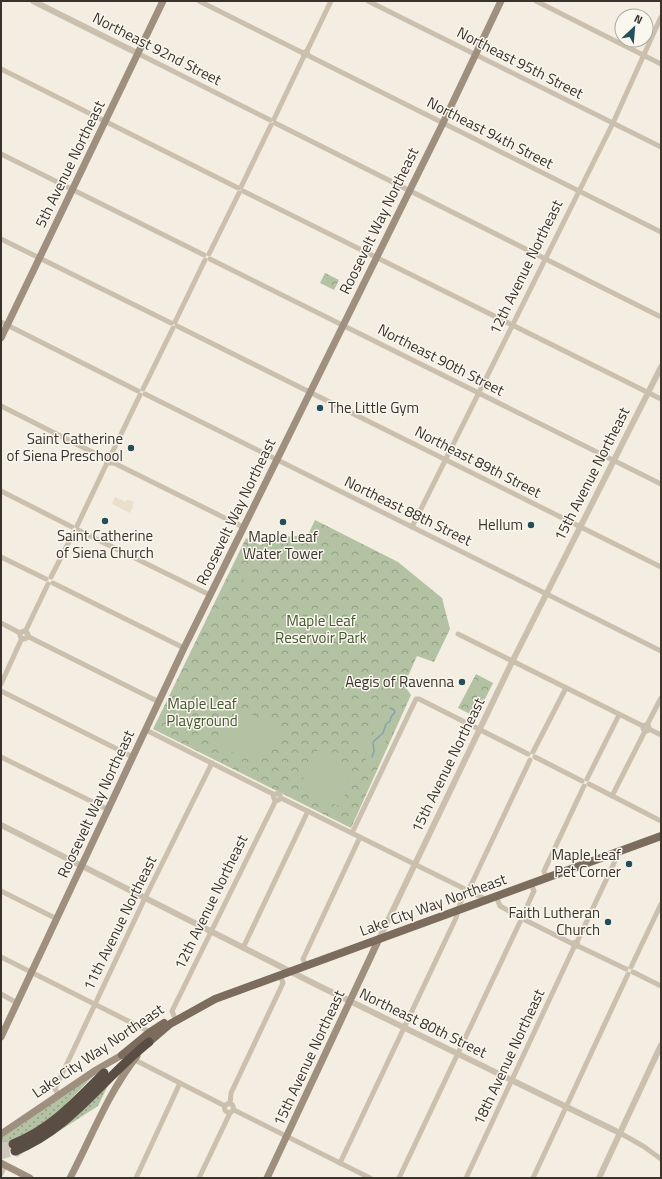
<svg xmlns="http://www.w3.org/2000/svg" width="662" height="1179" font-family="'Titillium Web',sans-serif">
<defs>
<pattern id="grass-dots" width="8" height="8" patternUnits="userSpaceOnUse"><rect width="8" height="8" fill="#b2c2a2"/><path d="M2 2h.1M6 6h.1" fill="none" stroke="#929e84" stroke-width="1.8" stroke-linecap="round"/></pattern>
<pattern id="park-crowns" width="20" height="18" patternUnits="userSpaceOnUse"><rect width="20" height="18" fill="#b2c2a2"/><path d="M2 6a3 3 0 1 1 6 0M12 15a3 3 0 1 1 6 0" fill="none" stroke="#929e84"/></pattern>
</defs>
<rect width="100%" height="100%" fill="#f3ede2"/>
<!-- grass -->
<g fill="url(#grass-dots)">
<polygon points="96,1073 67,1103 27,1150 17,1157 9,1149 9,1156 1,1152 1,1138"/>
<polygon points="110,1081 98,1106 53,1135 78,1114"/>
</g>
<!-- park -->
<g fill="url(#park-crowns)">
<polygon points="325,273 339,280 334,290 320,283"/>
<polygon points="315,520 398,562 442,598 450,629 434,662 417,656 404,685 411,695 351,828 153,729 246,538 260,545 284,537 308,535"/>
<polygon points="476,674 493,683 476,717 458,708"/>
</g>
<!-- garden -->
<g fill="#b2c2a2">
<polygon points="250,570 260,581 252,589 241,577"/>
<polygon points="394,700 402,707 402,713 400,713 398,717 395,719 396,724 390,727 391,732 389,734 388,739 386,740 383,751 382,750 377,761 372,766 366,761 365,751 359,744 359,741 361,741 364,738 373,735 376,727 382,720 381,717 384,711 384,707 390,705 391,701"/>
<path d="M242,709l41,22c-8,15 -24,28 -43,24 -7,-2 -14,-6 -20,-9l18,-35z"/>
<path d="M319,747c7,0 12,4 16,8 19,18 14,31 5,52l-41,-21z"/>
</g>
<!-- plaza -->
<polygon fill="#eae0ca" points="115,497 126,502 126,500 130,500 134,502 132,505 133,507 130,513 112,504"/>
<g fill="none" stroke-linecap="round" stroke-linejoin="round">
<!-- stream -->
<polyline stroke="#82a6af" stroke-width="1.5" points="372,757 374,751 373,742 383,733 386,724 390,721 391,717 395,712 394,710 390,708"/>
<!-- motorway-tunnel -->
<g stroke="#cec8be" stroke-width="9" stroke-dasharray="9 4.5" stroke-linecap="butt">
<polyline points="1,1148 13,1144"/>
<polyline points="1,1155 15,1151"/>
</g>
<!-- minor -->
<g stroke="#cbbfae" stroke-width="5">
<polyline points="199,1 303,53"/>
<polyline points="368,1 661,147"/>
<polyline points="536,1 661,64"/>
<polyline points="307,51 331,1"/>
<polyline points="137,53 270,120"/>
<polyline points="308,55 304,56 303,53 307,51 308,55 311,57 661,232"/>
<polyline points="1,69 238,188"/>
<polyline points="274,119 304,56"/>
<polyline points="275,123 661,317"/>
<polyline points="1,154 204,255"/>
<polyline points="241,187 271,125"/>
<polyline points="243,191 661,399"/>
<polyline points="1,239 171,323"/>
<polyline points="209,254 239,193"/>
<polyline points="210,259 661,484"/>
<polyline points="1,322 138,391"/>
<polyline points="175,322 205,260"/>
<polyline points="177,326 661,567"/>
<polyline points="143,389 173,328"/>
<polyline points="145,394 661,651"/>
<polyline points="1,406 106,459"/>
<polyline points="110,457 140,395"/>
<polyline points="111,462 110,457 108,457 106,459 107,463 114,463 243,527"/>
<polyline points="1,491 72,527"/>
<polyline points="77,526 107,463"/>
<polyline points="412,527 613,123 661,17"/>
<polyline points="78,530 210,595"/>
<polyline points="1,557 46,579"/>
<polyline points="51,577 74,532"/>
<polyline points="53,583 184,648"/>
<polyline points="1,623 20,633"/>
<circle cx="24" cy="635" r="4"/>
<polyline points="25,632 48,584"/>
<polyline points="458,634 643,726"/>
<polyline points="27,636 159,702"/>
<polyline points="1,684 22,638"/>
<polyline points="1,691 133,757"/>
<circle cx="646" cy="728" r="3"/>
<polyline points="647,725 661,698"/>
<polyline points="649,729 661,735"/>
<polyline points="146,730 275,795"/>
<polyline points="533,752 566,688"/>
<polyline points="1,757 109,810"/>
<polyline points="535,757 582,781"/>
<polyline points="587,779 619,715"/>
<polyline points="589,784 661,821"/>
<circle cx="277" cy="797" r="3.5"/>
<polyline points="612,796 645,731"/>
<polyline points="281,798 487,900"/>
<polyline points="352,833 416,699 419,699 528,754"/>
<polyline points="546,878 544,871 584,786"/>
<polyline points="1,891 57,919"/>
<polyline points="496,896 500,906 518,916"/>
<polyline points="523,915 534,891 531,884"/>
<polyline points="525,920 573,944"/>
<polyline points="577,942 615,861 613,854"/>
<polyline points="578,946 577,942 573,943 574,947 578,946 626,969"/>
<polyline points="243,948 308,811"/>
<polyline points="1,957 150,1032"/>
<polyline points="306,966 303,959 360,837"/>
<polyline points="631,967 661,904"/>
<polyline points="633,972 661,986"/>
<polyline points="1,994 17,1003"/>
<polyline points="174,1016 172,1011 276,800"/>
<polyline points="135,1060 225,1106"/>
<polyline points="59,1095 55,1089 145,898 212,763"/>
<circle cx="229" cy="1108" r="4.5"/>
<polyline points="230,1104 231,1093 283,983 280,975"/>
<polyline points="234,1110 370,1178"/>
<polyline points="620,1133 643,1146 661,1159"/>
<path d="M340,1163l116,-245c2,-12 8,-24 15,-33l59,-125"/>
<polyline points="1,1174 5,1165"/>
<polyline points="136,1178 180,1083"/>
<polyline points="199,1178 230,1113"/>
<polyline points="399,1178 520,922"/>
<polyline points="466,1178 574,947"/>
<polyline points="533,1178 628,974"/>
</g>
<!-- tertiary -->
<g stroke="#cbbfae" stroke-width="6">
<polyline points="33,1 137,53"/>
<polyline points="1,825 317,985 620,1133"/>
<polyline points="379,939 511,664 661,367"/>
<polyline points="599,1178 661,1045"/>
</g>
<!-- secondary -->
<g stroke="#9e8f7f" stroke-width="7">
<polyline points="1,338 163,1"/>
<polyline points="1,1037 184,648 443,123 501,1"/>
<polyline points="1,1134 96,1070 122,1055"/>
<polyline points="1,1163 30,1178"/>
<path d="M70,1178c22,-42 38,-85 67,-122"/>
<polyline points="267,1178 379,939"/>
</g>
<!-- primary -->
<g stroke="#7b6c5e" stroke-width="8">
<polyline points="149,1042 170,1024 215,999 661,836"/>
<polyline points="122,1055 150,1032 164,1023"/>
</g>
<!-- motorway -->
<g stroke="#5a4e44" stroke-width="9">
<path d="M13,1144c38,-15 62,-42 91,-71"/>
<path d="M15,1151c56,-22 88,-73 134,-109"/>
</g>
</g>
<!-- markers -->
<g fill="#234e5a" stroke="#faf7ef" stroke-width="1.5">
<circle cx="320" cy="408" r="4"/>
<circle cx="131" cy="448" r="4"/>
<circle cx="105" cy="521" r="4"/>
<circle cx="283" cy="522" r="4"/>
<circle cx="531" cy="525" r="4"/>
<circle cx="462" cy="682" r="4"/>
<circle cx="629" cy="864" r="4"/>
<circle cx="608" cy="922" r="4"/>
</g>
<g text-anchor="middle" stroke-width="3" stroke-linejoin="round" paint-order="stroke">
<!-- street labels -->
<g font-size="15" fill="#3a322c" stroke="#faf7ef">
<text transform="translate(157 49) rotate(27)" y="5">Northeast 92nd Street</text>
<text transform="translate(520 63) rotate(27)" y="5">Northeast 95th Street</text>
<text transform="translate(490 133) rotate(27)" y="5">Northeast 94th Street</text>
<text transform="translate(70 164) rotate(-64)" y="5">5th Avenue Northeast</text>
<text transform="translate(379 221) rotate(-64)" y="5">Roosevelt Way Northeast</text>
<text transform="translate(526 267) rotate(-64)" y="5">12th Avenue Northeast</text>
<text transform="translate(441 360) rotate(27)" y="5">Northeast 90th Street</text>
<text transform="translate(478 462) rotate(27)" y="5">Northeast 89th Street</text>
<text transform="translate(592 474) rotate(-63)" y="5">15th Avenue Northeast</text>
<text transform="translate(408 511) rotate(26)" y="5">Northeast 88th Street</text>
<text transform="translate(236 512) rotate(-64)" y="5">Roosevelt Way Northeast</text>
<text transform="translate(448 765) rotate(-64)" y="5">15th Avenue Northeast</text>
<text transform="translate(96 804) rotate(-65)" y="5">Roosevelt Way Northeast</text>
<text transform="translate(211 902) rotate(-64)" y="5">12th Avenue Northeast</text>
<text transform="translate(433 905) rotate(-20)" y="5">Lake City Way Northeast</text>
<text transform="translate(120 923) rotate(-64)" y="5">11th Avenue Northeast</text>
<text transform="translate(423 1023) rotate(26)" y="5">Northeast 80th Street</text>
<text transform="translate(98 1051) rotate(-34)" y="5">Lake City Way Northeast</text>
<text transform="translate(509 1057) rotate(-65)" y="5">18th Avenue Northeast</text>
<text transform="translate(309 1058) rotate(-65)" y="5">15th Avenue Northeast</text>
</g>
<!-- poi labels -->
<g font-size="15" fill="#3a322c" stroke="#faf7ef" text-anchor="end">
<text x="328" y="413" text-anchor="start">The Little Gym</text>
<text x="123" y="444">Saint Catherine<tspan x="123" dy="17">of Siena Preschool</tspan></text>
<text x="523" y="530">Hellum</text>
<text x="105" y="541" text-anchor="middle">Saint Catherine<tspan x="105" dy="17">of Siena Church</tspan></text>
<text x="283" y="542" text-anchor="middle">Maple Leaf<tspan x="283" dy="17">Water Tower</tspan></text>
<text x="454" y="687">Aegis of Ravenna</text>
<text x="621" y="860">Maple Leaf<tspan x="621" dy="17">Pet Corner</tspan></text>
<text x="600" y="918">Faith Lutheran<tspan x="600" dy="17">Church</tspan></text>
</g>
<!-- park labels -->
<g font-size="15" fill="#435731" stroke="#faf7ef">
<text x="321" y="626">Maple Leaf<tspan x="321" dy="17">Reservoir Park</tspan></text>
<text x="202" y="709">Maple Leaf<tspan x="202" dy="17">Playground</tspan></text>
</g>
</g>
<!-- border -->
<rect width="662" height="1179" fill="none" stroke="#3a322c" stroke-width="4"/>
<!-- north arrow -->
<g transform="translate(634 28) rotate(26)"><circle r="19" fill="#faf7ef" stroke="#ada8a1"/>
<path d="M0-3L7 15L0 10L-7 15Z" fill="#234e5a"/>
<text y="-6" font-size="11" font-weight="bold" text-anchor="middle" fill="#3a322c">N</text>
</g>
</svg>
